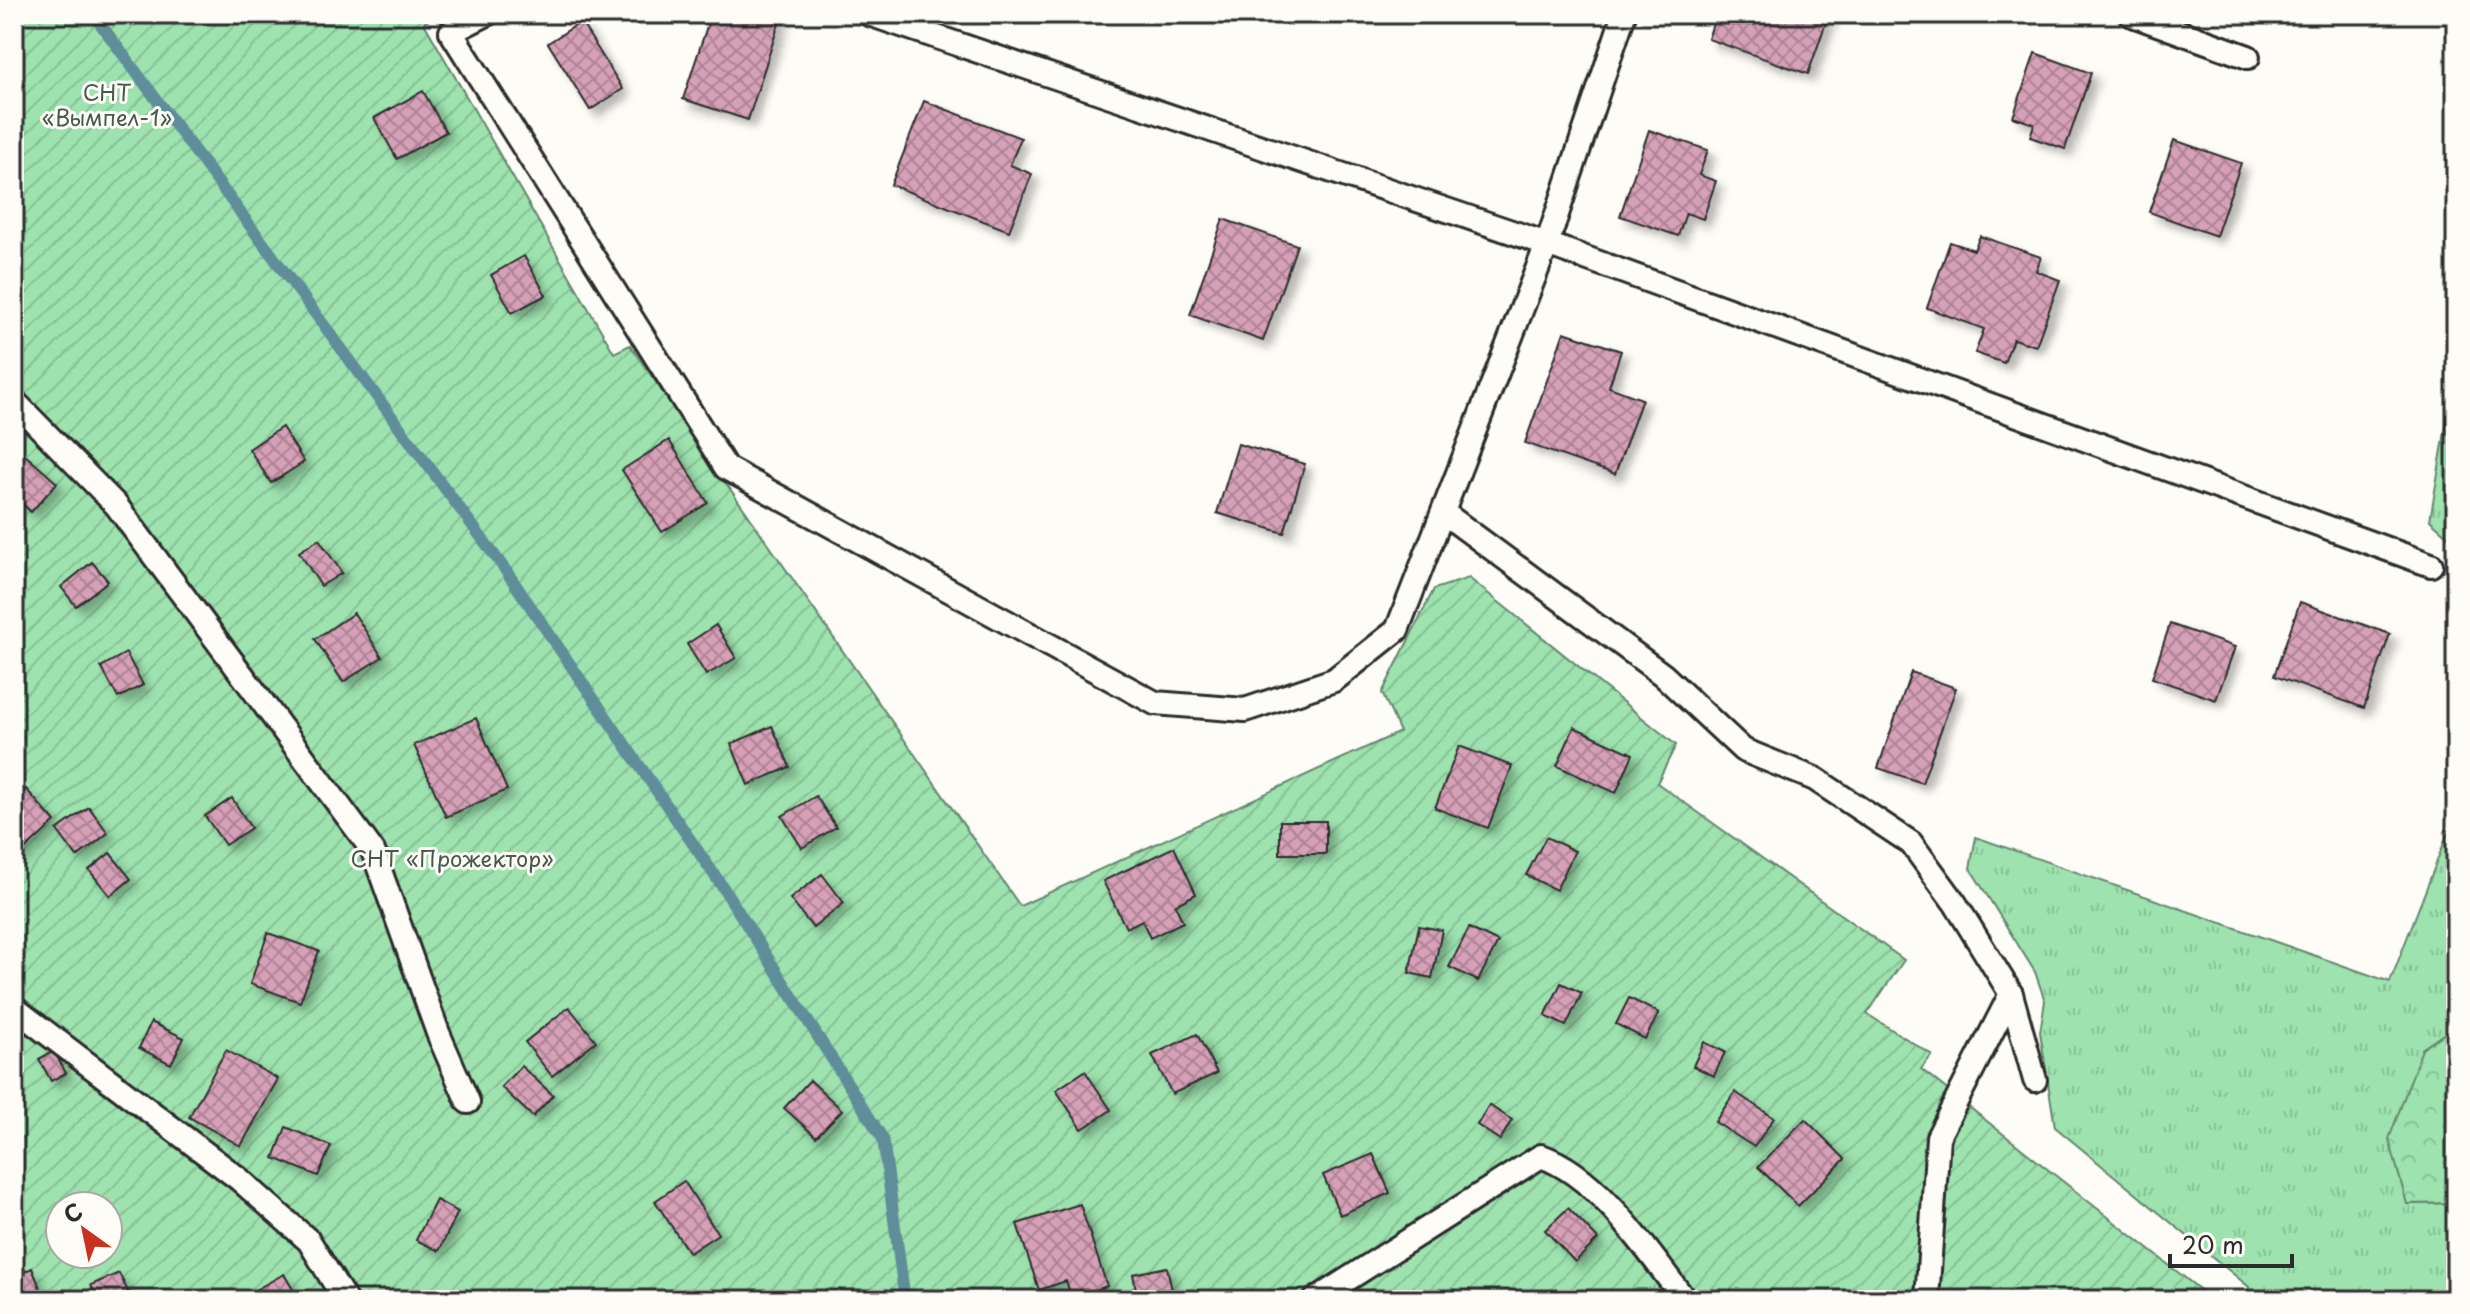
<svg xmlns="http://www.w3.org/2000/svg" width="2470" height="1314" font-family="'Playpen Sans',sans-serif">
<defs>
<pattern id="grass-tufts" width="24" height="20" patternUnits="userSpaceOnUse" patternTransform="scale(2)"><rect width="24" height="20" fill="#9de2af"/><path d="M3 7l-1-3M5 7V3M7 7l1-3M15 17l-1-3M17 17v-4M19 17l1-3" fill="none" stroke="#87c297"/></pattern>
<pattern id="forest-crowns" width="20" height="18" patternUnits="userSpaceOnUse" patternTransform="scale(2)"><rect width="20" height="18" fill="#9de2af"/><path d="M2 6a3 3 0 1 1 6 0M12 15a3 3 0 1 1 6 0" fill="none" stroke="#87c297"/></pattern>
<pattern id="garden-furrows" width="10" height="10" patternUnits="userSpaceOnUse" patternTransform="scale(2)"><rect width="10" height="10" fill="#9de2af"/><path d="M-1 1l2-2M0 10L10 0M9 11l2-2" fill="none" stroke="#87c297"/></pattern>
<pattern id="building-cross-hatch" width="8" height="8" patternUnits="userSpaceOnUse" patternTransform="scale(2)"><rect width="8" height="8" fill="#d6a0b7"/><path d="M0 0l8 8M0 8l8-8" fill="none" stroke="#ae8395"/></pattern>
<filter id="shadow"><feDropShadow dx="7" dy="7" stdDeviation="4" flood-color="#0004"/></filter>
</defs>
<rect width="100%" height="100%" fill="#fdfcf7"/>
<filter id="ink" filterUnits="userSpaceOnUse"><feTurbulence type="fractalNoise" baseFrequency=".0125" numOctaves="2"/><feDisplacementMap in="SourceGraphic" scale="16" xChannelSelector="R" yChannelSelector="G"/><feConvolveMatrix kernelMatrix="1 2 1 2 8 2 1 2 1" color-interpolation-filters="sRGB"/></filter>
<g filter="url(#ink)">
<!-- grass -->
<g fill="url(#grass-tufts)" stroke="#64866d" stroke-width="2">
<polygon points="2456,368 2456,543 2430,520"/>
<polygon points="2456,812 2456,1012 2451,1029 2422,1049 2407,1204 2456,1203 2456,1300 2247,1300 2249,1287 2055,1127 2040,1032 2045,1001 2035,972 1970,868 1976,837 2390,982"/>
</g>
<!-- forest -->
<polygon fill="url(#forest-crowns)" stroke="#64866d" stroke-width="2" points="2456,1012 2456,1203 2407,1204 2389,1139 2422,1049 2451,1029"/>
<!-- garden -->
<path fill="url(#garden-furrows)" stroke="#64866d" stroke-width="2" fill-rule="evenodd" d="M14,14h424l-14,9 190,330 16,-8 390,561 380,-174 -18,-39 52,-104 35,-11 207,167 -19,38 247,177 -37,54 65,41 -11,14 292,231h-2199zM60,1206h48v48h-48z"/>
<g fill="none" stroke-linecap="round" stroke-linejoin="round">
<!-- stream -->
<polyline stroke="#608d9a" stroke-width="12" points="93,14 504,568 724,889 883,1139 905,1300"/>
</g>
<!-- building -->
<g fill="url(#building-cross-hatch)" stroke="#2b2b2b" stroke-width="2" filter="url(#shadow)">
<polygon points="711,14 782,14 748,120 683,99"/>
<polygon points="1716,14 1829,14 1808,74 1708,39"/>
<polygon points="581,22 623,89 590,110 548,43"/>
<polygon points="2035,53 2091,73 2065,149 2030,137 2034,124 2013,117"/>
<polygon points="423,91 446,132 397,159 374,118"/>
<polygon points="924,101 1021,138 1010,165 1032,174 1009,231 891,185"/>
<polygon points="1649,130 1708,150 1699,175 1716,181 1703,219 1686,213 1678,236 1620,216"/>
<polygon points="2174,140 2241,163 2216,236 2149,212"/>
<polygon points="1223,219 1297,245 1263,341 1190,315"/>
<polygon points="1980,236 2041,257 2036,271 2060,280 2036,346 2013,339 2004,363 1975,353 1984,329 1927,308 1950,242 1974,250"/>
<polygon points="524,256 546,295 512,313 491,275"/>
<polygon points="1564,332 1621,351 1609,387 1642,399 1615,474 1525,443"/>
<polygon points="282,427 304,462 271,483 249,449"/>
<polygon points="669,440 708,503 662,532 622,470"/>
<polygon points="1238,444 1305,464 1284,533 1217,513"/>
<polygon points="23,453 57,483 31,512 14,496 14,463"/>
<polygon points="319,539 342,573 321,586 299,552"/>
<polygon points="92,562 108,581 76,606 61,587"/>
<polygon points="2300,602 2390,634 2364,708 2274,676"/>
<polygon points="354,613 382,657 343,682 315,639"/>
<polygon points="2170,624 2235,647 2216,700 2152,678"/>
<polygon points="716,625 736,658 706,675 687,644"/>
<polygon points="126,653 143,685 118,698 101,667"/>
<polygon points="1911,672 1956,688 1922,783 1878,768"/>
<polygon points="476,718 507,790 446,817 414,745"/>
<polygon points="772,726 790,767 748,785 731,744"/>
<polygon points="1574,727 1633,754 1616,793 1557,766"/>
<polygon points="1459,746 1512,766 1488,828 1435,808"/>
<polygon points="26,789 55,822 18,856 14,851 14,800"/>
<polygon points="816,796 836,827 802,848 782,816"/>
<polygon points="232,798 251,828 225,845 205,816"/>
<polygon points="89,807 108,833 77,857 57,830"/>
<rect x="1280" y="821" width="46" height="33"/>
<polygon points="1546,837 1575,851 1556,890 1526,875"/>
<polygon points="1174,847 1196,894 1175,905 1183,922 1150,938 1142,920 1126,928 1103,881"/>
<polygon points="110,853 131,879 110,896 89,870"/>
<polygon points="822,874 844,903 813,928 790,899"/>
<polygon points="1419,926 1442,930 1432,978 1409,973"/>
<polygon points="1469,928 1498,942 1478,981 1449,967"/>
<polygon points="268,933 319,951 300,1002 250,984"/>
<polygon points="1561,983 1582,993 1566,1026 1545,1016"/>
<polygon points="1629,998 1659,1013 1645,1039 1616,1024"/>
<polygon points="569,1007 596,1041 552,1076 525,1042"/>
<polygon points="151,1022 184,1038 171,1064 139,1048"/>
<polygon points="1197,1034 1217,1073 1172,1094 1152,1055"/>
<polygon points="1704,1042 1725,1052 1714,1076 1693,1066"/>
<polygon points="226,1050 278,1079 241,1146 189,1117"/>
<polygon points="54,1051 66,1073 51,1081 39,1059"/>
<polygon points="521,1066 553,1095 533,1117 501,1087"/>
<polygon points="1085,1071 1111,1110 1082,1129 1056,1090"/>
<polygon points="810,1080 842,1110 816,1137 784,1108"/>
<polygon points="1735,1092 1774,1118 1754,1147 1715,1122"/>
<polygon points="1489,1105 1512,1120 1500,1140 1477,1125"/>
<polygon points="1805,1119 1845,1159 1798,1206 1758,1167"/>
<polygon points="286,1127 331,1146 318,1176 274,1158"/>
<polygon points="1373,1154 1390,1193 1340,1215 1323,1175"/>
<polygon points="684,1181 718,1234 689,1253 655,1201"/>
<polygon points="436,1200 458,1212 439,1251 416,1240"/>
<polygon points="1080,1204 1107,1286 1072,1298 1066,1281 1039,1290 1017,1224"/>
<polygon points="1568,1208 1598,1239 1575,1262 1545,1230"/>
<polygon points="1167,1267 1174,1300 1138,1300 1133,1274"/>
<polygon points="32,1268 45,1300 14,1300 14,1276"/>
<polygon points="119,1273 132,1300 98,1300 91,1285"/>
<polygon points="284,1274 299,1300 240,1300 239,1299"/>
</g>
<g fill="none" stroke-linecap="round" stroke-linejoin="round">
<defs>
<g id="service">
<polyline points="487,14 451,32 726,468 1155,703 1245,710 1334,680 1397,630 1547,244 1624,14"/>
<polyline points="869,14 1547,244 2431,565"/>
<polyline points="2130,14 2248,57"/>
<polyline points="14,401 116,505 373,851 438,1033 468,1102"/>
<polyline points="1444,513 1663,675 1743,750 1815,779 1911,843 1955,903 2011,994 1938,1137 1927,1300"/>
<polyline points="2011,994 2035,1080"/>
<polyline points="14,1008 239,1179 309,1241 345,1300"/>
<path d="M1315,1300l226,-144c58,20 107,96 144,144"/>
</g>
</defs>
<!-- service casing -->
<use href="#service" stroke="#2b2b2b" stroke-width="28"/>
<!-- service -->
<use href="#service" stroke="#fdfcf7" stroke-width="22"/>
</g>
</g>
<g text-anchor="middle" stroke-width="6" stroke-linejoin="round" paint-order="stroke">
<!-- park labels -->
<g font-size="22" fill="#48594c" stroke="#fdfcf7">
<text x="107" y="101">СНТ<tspan x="107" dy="25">«Вымпел-1»</tspan></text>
<text x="452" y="867">СНТ «Прожектор»</text>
</g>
</g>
<!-- margin -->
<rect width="2470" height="1314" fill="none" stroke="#fdfcf7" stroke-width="48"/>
<rect x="24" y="24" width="2422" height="1266" fill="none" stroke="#2b2b2b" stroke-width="3" filter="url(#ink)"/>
<!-- north arrow -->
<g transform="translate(84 1230) rotate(327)"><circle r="38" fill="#fdfcf7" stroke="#a9a8a5" stroke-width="2"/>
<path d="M0-6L14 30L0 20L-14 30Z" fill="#c8321e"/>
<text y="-12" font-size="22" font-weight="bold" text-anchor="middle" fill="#2b2b2b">С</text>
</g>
<!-- scale -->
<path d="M2170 1254v12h122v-12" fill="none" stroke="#2b2b2b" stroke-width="4"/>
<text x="2182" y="1254" font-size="24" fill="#2b2b2b" stroke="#fdfcf7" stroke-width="6" paint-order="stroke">20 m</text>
</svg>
